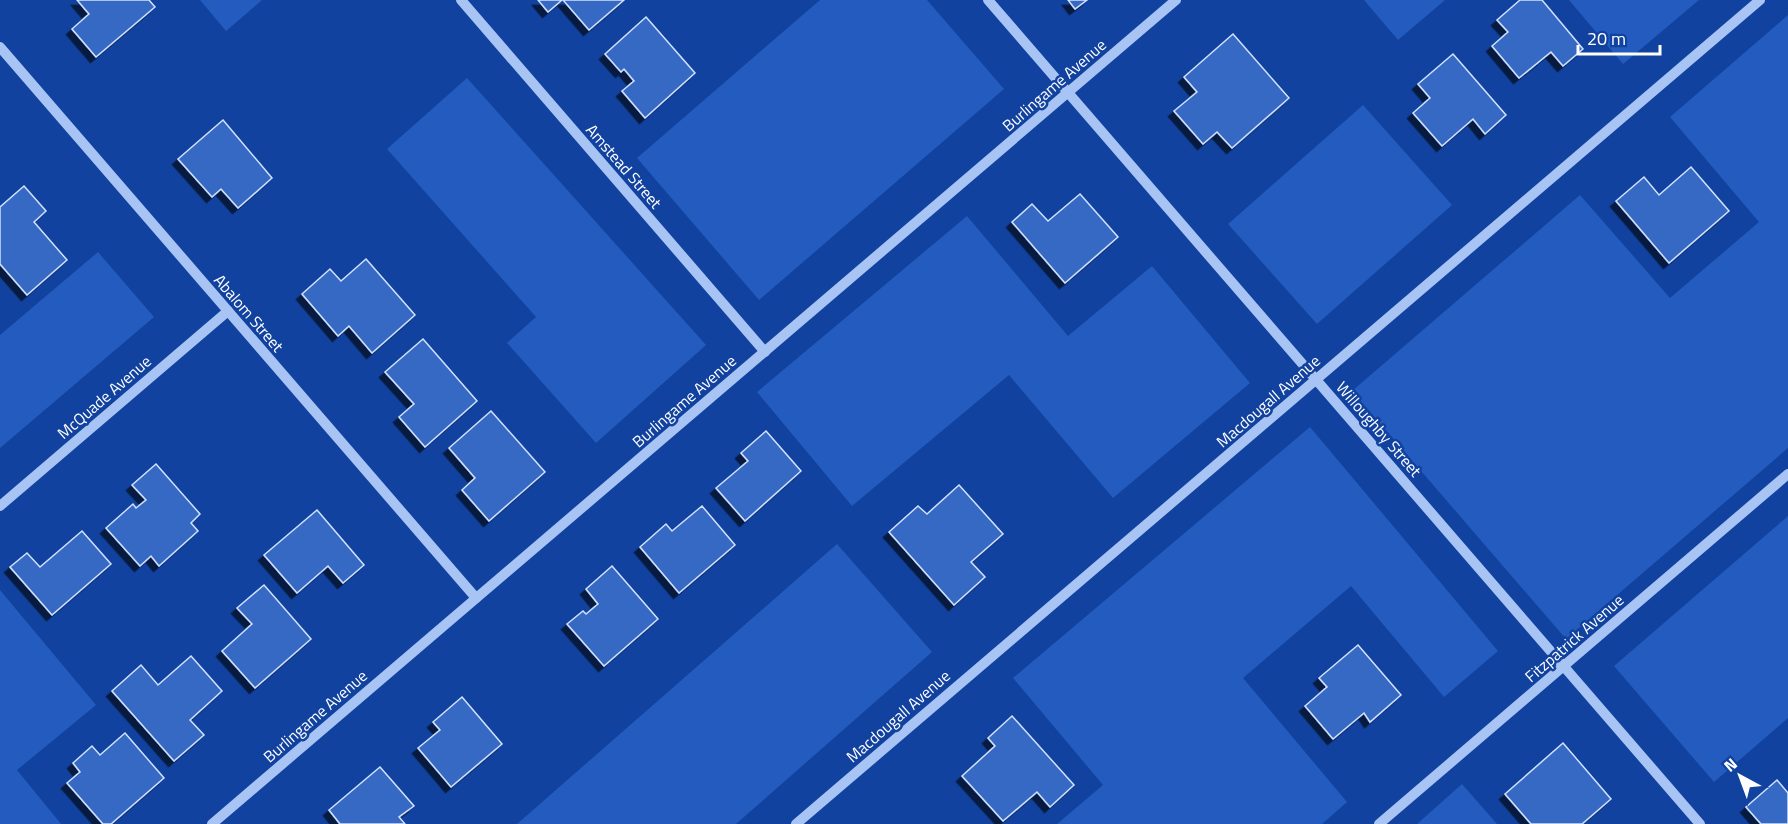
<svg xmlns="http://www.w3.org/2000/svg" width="1788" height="824" font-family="'Titillium Web',sans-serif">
<defs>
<filter id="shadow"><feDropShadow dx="-5.5" dy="5.5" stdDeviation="0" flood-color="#0009"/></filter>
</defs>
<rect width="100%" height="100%" fill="#11429f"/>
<!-- green -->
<g fill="#235cbe">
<polygon points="200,0 262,0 226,31"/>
<polygon points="820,0 927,0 1004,89 759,300 637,158"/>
<polygon points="1364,0 1445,0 1398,40"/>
<polygon points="1569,0 1699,0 1623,64"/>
<polygon points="1788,15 1788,448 1566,639 1352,391 1580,195 1670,298 1759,222 1670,117"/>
<polygon points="467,78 706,345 596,443 507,343 536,317 387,149"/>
<polygon points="1363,105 1452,205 1317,324 1228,224"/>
<polygon points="967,216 1068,336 1152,266 1250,383 1113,498 1009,375 852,506 757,392"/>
<polygon points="98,252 154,317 0,448 0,335"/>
<polygon points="1310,427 1498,651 1444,697 1351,586 1243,678 1347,802 1322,824 1057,824 1103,785 1013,678"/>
<polygon points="1788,516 1788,718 1714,782 1614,666"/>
<polygon points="837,544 932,652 736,824 517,824"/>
<polygon points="0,590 96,705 17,770 61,824 0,824"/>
<polygon points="1462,784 1497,824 1417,824"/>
</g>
<!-- building -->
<g fill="#3569c4" stroke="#d1e1fe" stroke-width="1.5" filter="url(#shadow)">
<polygon points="77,0 149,0 155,7 96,57 72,29 89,14"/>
<polygon points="538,0 562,0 548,12"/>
<polygon points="563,0 624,0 589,30"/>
<polygon points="1068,0 1087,0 1075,9"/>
<polygon points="1520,0 1542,0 1583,49 1563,66 1551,52 1519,78 1492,46 1508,32 1497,20"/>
<polygon points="646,17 695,73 645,118 622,91 634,81 624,69 621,72 605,54"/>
<polygon points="1233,34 1289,98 1232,148 1217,132 1203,144 1174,111 1197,92 1184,77"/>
<polygon points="1453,54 1506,115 1485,134 1473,119 1442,146 1413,113 1430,98 1418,84"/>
<polygon points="223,120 272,178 238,208 221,189 212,197 178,159"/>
<polygon points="1691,167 1729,211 1669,263 1616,201 1644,177 1659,195"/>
<polygon points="24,186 46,211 34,222 67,260 27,295 0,264 0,207"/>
<polygon points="1080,194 1118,237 1065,283 1012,222 1032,204 1048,221"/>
<polygon points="366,259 415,315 372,353 349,326 338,336 302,294 330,269 341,281"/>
<polygon points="423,339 477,401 425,447 399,417 414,404 385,372"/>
<polygon points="491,411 545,472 489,521 462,490 475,478 449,448"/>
<polygon points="766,431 801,471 745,521 716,488 748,461 741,453"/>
<polygon points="156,464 200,514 191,523 198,531 159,566 151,556 140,566 106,528 133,504 136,508 146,500 132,485"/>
<polygon points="959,485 1003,534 971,562 985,577 954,605 889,532 918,506 927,514"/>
<polygon points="702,506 735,545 679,593 640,547 666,524 672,531"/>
<polygon points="317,510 364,565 343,583 328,566 297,593 264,555"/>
<polygon points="82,531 111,564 52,615 10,567 27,553 40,567"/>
<polygon points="612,566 658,619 604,666 567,624 583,611 586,614 598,604 586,589"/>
<polygon points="264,585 311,639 255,688 222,651 252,624 237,608"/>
<polygon points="1358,645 1401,695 1370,722 1364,713 1333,739 1305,706 1327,687 1319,678"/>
<polygon points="191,656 222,691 190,720 204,735 174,761 112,691 141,665 158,685"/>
<polygon points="462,697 502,744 451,787 418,748 440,730 433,722"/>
<polygon points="1012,716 1074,785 1050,807 1037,792 1003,821 962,776 995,746 988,738"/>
<polygon points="125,733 164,778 111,824 103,824 67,783 80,772 73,763 92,746 100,755"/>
<polygon points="1563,743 1611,799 1582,824 1531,824 1505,794"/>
<polygon points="380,767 414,806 399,817 405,824 340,824 329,810"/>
<polygon points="1777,780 1788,793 1788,824 1761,824 1746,807"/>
</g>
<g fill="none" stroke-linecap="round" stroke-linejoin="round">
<!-- minor -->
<g stroke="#a8c4f5" stroke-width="10">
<polyline points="461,0 765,352"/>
<polyline points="988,0 1700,824"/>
<polyline points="0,47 476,598"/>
<polyline points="0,506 228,311"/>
<polyline points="212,824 1176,0"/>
<polyline points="796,824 1760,0"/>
<polyline points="1379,824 1788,474"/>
</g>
</g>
<g text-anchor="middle" stroke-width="5" stroke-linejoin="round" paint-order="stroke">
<!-- street labels -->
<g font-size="16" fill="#fff" stroke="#11429f">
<text transform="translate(1054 85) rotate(-41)" y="6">Burlingame Avenue</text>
<text transform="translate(624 166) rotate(49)" y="6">Amstead Street</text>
<text transform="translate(249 313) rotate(49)" y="6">Abalom Street</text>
<text transform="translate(104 397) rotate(-41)" y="6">McQuade Avenue</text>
<text transform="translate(684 401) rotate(-41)" y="6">Burlingame Avenue</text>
<text transform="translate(1268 401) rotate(-41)" y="6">Macdougall Avenue</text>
<text transform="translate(1379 429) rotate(49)" y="6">Willoughby Street</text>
<text transform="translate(1574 638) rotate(-41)" y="6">Fitzpatrick Avenue</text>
<text transform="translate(315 716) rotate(-41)" y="6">Burlingame Avenue</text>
<text transform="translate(898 716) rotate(-41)" y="6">Macdougall Avenue</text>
</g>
</g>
<!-- north arrow -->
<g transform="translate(1740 776) rotate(319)" stroke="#11429f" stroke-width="4.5" paint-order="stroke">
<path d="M0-4.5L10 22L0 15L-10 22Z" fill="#ffffff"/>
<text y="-9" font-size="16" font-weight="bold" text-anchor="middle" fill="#ffffff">N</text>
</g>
<!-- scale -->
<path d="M1578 45v9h82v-9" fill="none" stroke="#ffffff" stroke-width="3"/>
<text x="1587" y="45" font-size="18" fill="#ffffff" stroke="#11429f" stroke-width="4.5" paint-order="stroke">20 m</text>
</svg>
